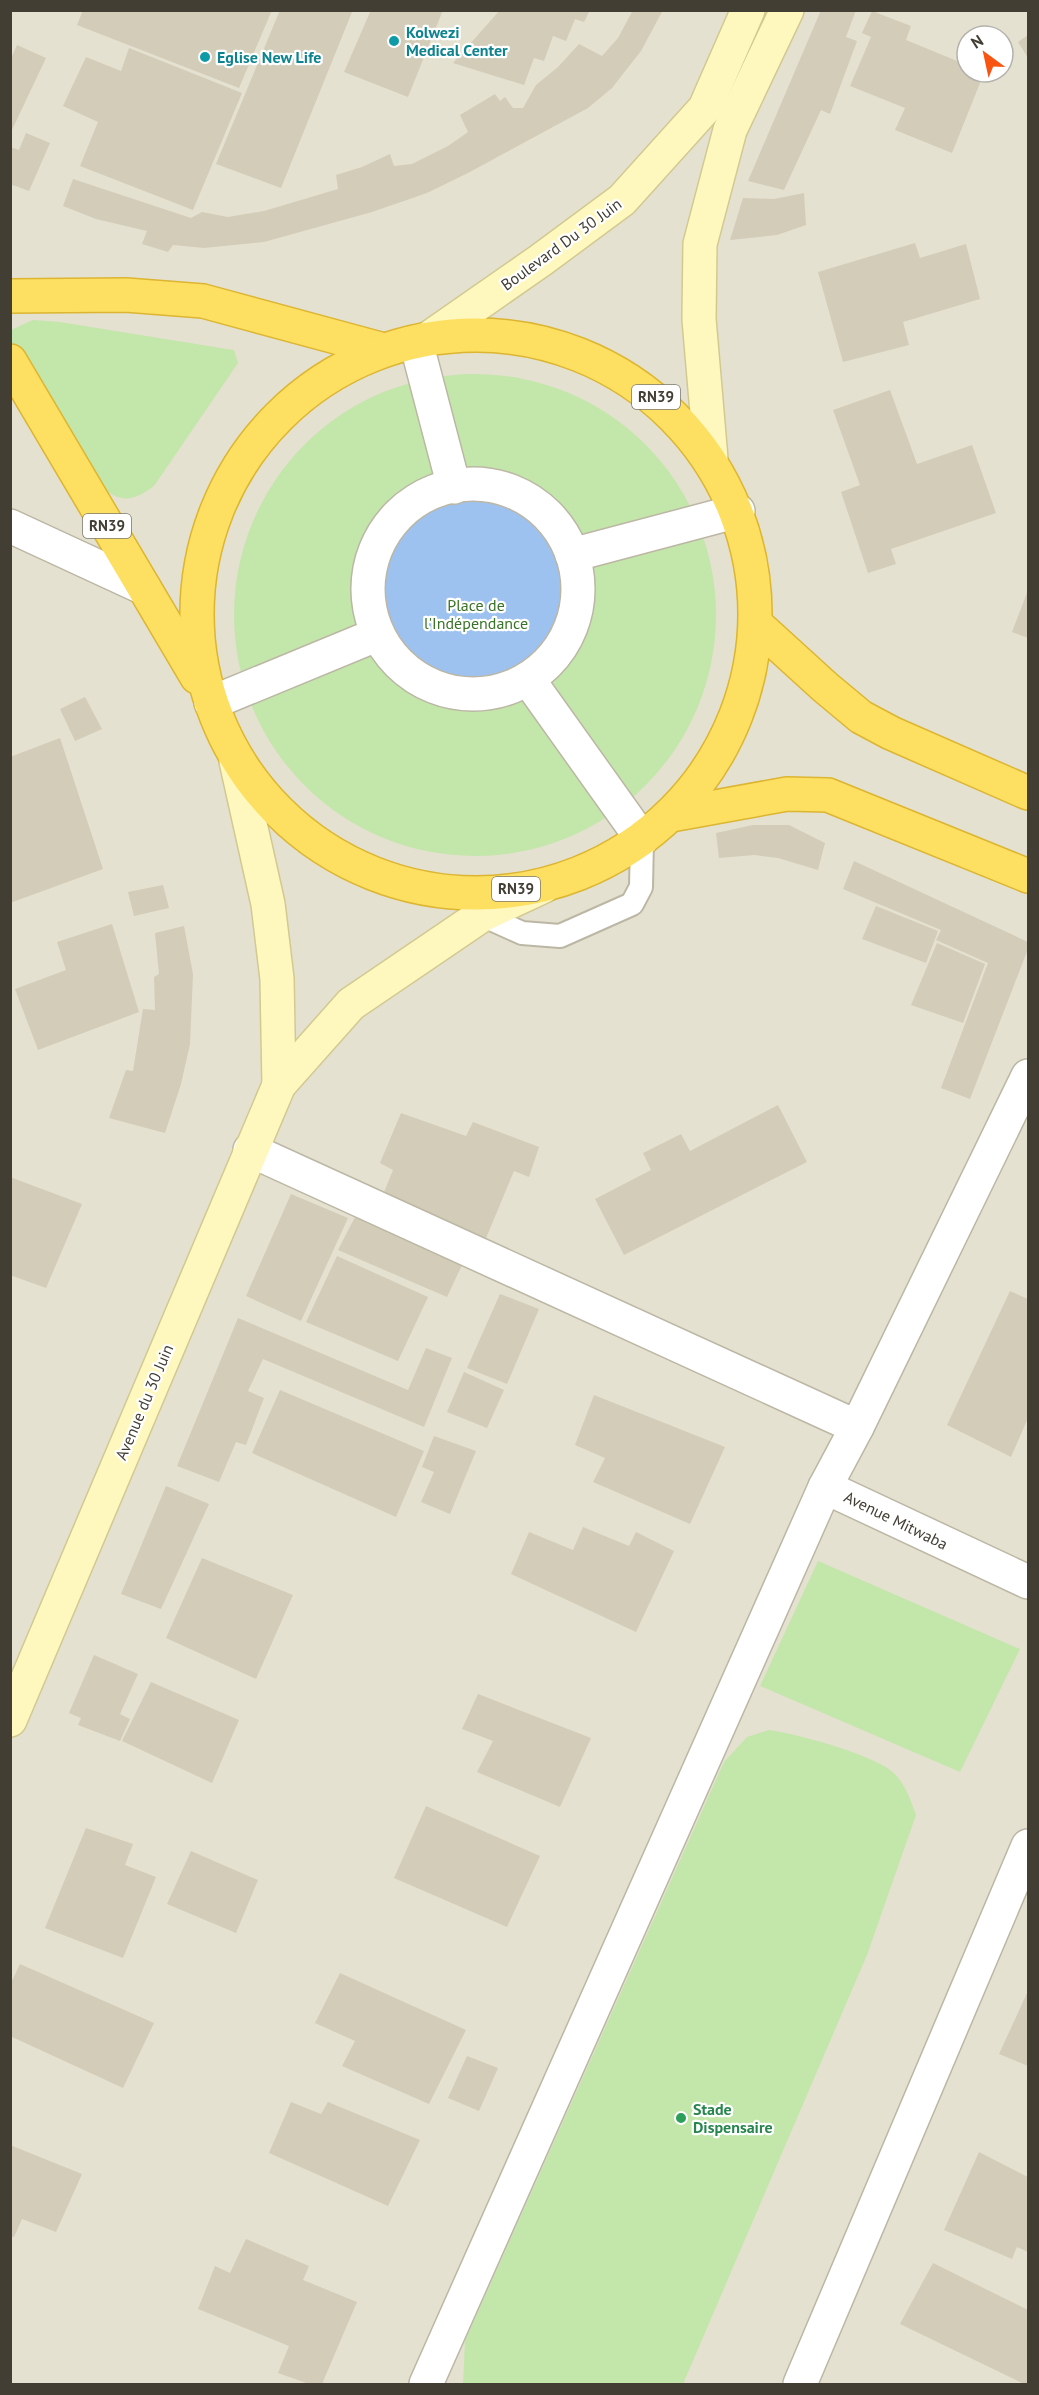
<svg xmlns="http://www.w3.org/2000/svg" width="1039" height="2395" font-family="'PT Sans',sans-serif">
<rect width="100%" height="100%" fill="#f1efe2"/>
<!-- residential -->
<path fill="#e5e1d0" fill-rule="evenodd" d="M11,11h1017v2373h-1017zM967,36h36v36h-36z"/>
<!-- green -->
<g fill="#c3e6aa">
<path d="M33,320l27,2 167,27 7,1 4,13 -84,123c-21,16 -34,17 -54,0l-89,-140v-16z"/>
<circle cx="475" cy="615" r="241"/>
<polygon points="818,1561 1020,1649 960,1772 760,1686"/>
<path d="M769,1730c29,4 107,25 126,44 11,12 16,27 21,41l-49,140 -184,429h-218l-2,-1 2,-42 259,-579 23,-25z"/>
</g>
<!-- water -->
<circle fill="#9dc2ef" cx="472" cy="587" r="90"/>
<!-- building -->
<g fill="#d2ccb8">
<polygon points="83,10 272,10 239,88 77,25"/>
<polygon points="280,10 352,12 281,188 216,164"/>
<polygon points="371,10 443,10 408,97 344,72"/>
<polygon points="500,10 590,10 584,22 575,19 566,41 553,36 544,61 534,58 524,85 453,63"/>
<polygon points="633,10 663,10 641,51 612,88 588,108 468,173 427,193 372,212 264,242 204,248 173,245 168,252 142,244 147,231 96,219 63,206 73,179 191,218 202,212 228,217 264,211 338,189 336,175 362,167 390,154 394,166 412,164 448,146 468,132 460,115 495,94 500,101 505,97 513,108 523,108 536,85 558,67 579,44 602,56 618,38"/>
<polygon points="821,10 856,10 846,37 857,41 830,114 821,110 784,190 748,181"/>
<polygon points="872,11 911,26 906,40 967,65 967,72 984,73 952,153 895,130 905,108 850,86 871,37 862,33"/>
<polygon points="1028,35 1028,58 1018,42"/>
<polygon points="17,45 46,58 10,134 10,61"/>
<polygon points="129,48 242,93 193,210 80,166 98,122 63,106 86,57 121,71"/>
<polygon points="26,133 50,143 29,191 10,184 10,147 19,150"/>
<polygon points="804,193 806,225 777,235 730,240 743,198 774,199"/>
<polygon points="915,243 920,258 966,244 980,299 903,322 909,345 843,362 818,272"/>
<polygon points="890,390 917,464 972,445 996,513 891,549 896,564 868,573 841,492 860,485 833,410"/>
<polygon points="1028,590 1028,638 1012,632"/>
<polygon points="85,697 102,729 75,741 60,709"/>
<polygon points="60,738 103,869 10,903 10,757"/>
<polygon points="753,825 789,825 825,843 818,870 778,858 754,855 719,858 716,833"/>
<polygon points="854,861 1028,942 1028,949 970,1099 941,1088 988,963 936,940 941,930 843,889"/>
<polygon points="163,885 169,908 134,916 128,892"/>
<polygon points="876,906 938,931 926,963 862,939"/>
<polygon points="112,924 139,1012 38,1050 15,989 66,970 57,942"/>
<polygon points="184,926 193,974 190,1044 181,1084 165,1133 109,1118 126,1070 133,1071 143,1009 155,1010 154,977 159,974 155,933"/>
<polygon points="937,943 985,964 963,1023 911,1005"/>
<polygon points="778,1105 807,1162 624,1255 595,1199 651,1170 643,1153 681,1134 690,1151"/>
<polygon points="401,1113 466,1136 473,1122 539,1147 529,1177 514,1171 484,1243 380,1202 393,1170 380,1163"/>
<polygon points="10,1177 82,1204 46,1288 10,1275"/>
<polygon points="291,1194 348,1218 301,1321 246,1296"/>
<polygon points="355,1217 462,1265 447,1297 338,1250"/>
<polygon points="337,1256 428,1297 398,1361 306,1322"/>
<polygon points="1010,1291 1028,1299 1028,1418 1011,1457 947,1425"/>
<polygon points="500,1294 539,1309 507,1384 467,1368"/>
<polygon points="238,1318 408,1390 426,1348 452,1358 424,1427 263,1359 248,1391 264,1398 246,1445 236,1442 219,1482 177,1466"/>
<polygon points="464,1372 504,1390 487,1428 447,1412"/>
<polygon points="280,1390 424,1451 396,1517 252,1453"/>
<polygon points="594,1395 725,1447 690,1524 593,1482 605,1458 575,1445"/>
<polygon points="434,1436 476,1451 450,1514 421,1502 434,1472 422,1467"/>
<polygon points="166,1486 209,1504 161,1609 121,1594"/>
<polygon points="583,1527 629,1546 636,1532 674,1551 636,1632 511,1574 529,1532 573,1550"/>
<polygon points="202,1558 293,1595 256,1679 166,1638"/>
<polygon points="94,1655 138,1674 120,1714 130,1719 120,1741 78,1725 81,1718 69,1713"/>
<polygon points="151,1682 239,1720 212,1783 122,1741"/>
<polygon points="478,1694 591,1738 560,1807 477,1772 493,1741 462,1729"/>
<polygon points="426,1806 540,1856 507,1927 394,1878"/>
<polygon points="86,1828 133,1844 125,1865 156,1877 123,1958 45,1928"/>
<polygon points="191,1851 258,1880 236,1933 167,1904"/>
<polygon points="20,1964 154,2023 123,2088 10,2036 10,1985"/>
<polygon points="340,1973 466,2030 429,2104 342,2066 355,2041 315,2023"/>
<polygon points="1028,1991 1028,2066 999,2054"/>
<polygon points="467,2056 498,2068 479,2111 448,2098"/>
<polygon points="291,2102 321,2114 328,2102 420,2140 388,2206 269,2153"/>
<polygon points="10,2145 82,2174 56,2232 22,2219 14,2237 10,2236"/>
<polygon points="979,2152 1028,2177 1028,2252 1017,2247 1012,2259 944,2230"/>
<polygon points="246,2239 309,2266 303,2280 357,2302 322,2384 309,2384 278,2373 289,2346 198,2309 215,2266 230,2273"/>
<polygon points="933,2263 1028,2310 1028,2384 1024,2384 900,2324"/>
</g>
<g fill="none" stroke-linecap="round" stroke-linejoin="round">
<defs>
<polyline id="lane" points="482,915 522,933 560,936 632,904 641,887 642,839"/>
<g id="street">
<polyline points="416,342 454,487"/>
<circle cx="473" cy="589" r="105"/>
<polyline points="10,526 144,588"/>
<polyline points="572,555 738,511"/>
<polyline points="528,679 642,839"/>
<polyline points="211,703 376,635"/>
<polyline points="250,1150 857,1427"/>
<polyline points="825,1487 1028,1582"/>
<polyline points="426,2384 825,1487 857,1427 1028,1076"/>
<polyline points="800,2384 1028,1846"/>
</g>
<g id="secondary">
<polyline points="429,338 541,260 622,200 705,108 748,10"/>
<polyline points="711,459 699,319 700,244 730,130 787,10"/>
<polyline points="236,761 268,904 277,979 279,1085"/>
<polyline points="10,1720 279,1085 351,1004 482,915 544,886"/>
</g>
<g id="highway">
<polyline points="10,296 126,295 203,301 384,350"/>
<circle cx="476" cy="614" r="279"/>
<polyline points="10,361 197,677"/>
<polyline points="757,625 825,687 861,717 891,733 1028,793"/>
<polyline points="671,815 787,794 828,795 1028,876"/>
</g>
</defs>
<!-- lane casing -->
<use href="#lane" stroke="#bcb7a5" stroke-width="26"/>
<!-- street casing -->
<use href="#street" stroke="#bcb7a5" stroke-width="36"/>
<!-- secondary casing -->
<use href="#secondary" stroke="#d2c991" stroke-width="36"/>
<!-- highway casing -->
<use href="#highway" stroke="#dcb531" stroke-width="36"/>
<!-- lane -->
<use href="#lane" stroke="#fff" stroke-width="22"/>
<!-- street -->
<use href="#street" stroke="#fff" stroke-width="33"/>
<!-- secondary -->
<use href="#secondary" stroke="#fef8bf" stroke-width="33"/>
<!-- highway -->
<use href="#highway" stroke="#fddf61" stroke-width="33"/>
</g>
<!-- markers -->
<g fill="#0f9aa8" stroke="#fff" stroke-width="2">
<circle cx="394" cy="41" r="6"/>
<circle cx="205" cy="57" r="6"/>
</g>
<circle fill="#2e9e5b" stroke="#fff" stroke-width="2" cx="681" cy="2118" r="6"/>
<g text-anchor="middle" stroke-width="4.5" stroke-linejoin="round" paint-order="stroke">
<!-- shield labels -->
<g fill="#fff" stroke="#7b7870" stroke-width="1.5">
<rect x="632" y="385" width="48" height="24" rx="4.5"/>
<rect x="83" y="514" width="48" height="24" rx="4.5"/>
<rect x="492" y="877" width="48" height="24" rx="4.5"/>
</g>
<g font-size="15" font-weight="bold" fill="#423e33">
<text x="656" y="402">RN39</text>
<text x="107" y="531">RN39</text>
<text x="516" y="894">RN39</text>
</g>
<!-- culture labels -->
<g font-size="16" font-weight="bold" fill="#0d838f" stroke="#fff" text-anchor="start">
<text x="406" y="38">Kolwezi<tspan x="406" dy="18">Medical Center</tspan></text>
<text x="217" y="63">Eglise New Life</text>
</g>
<!-- street labels -->
<g font-size="16" fill="#423e33" stroke="#fff">
<text transform="translate(561 244) rotate(-36)" y="6">Boulevard Du 30 Juin</text>
<text transform="translate(144 1402) rotate(-67)" y="6">Avenue du 30 Juin</text>
<text transform="translate(896 1520) rotate(26)" y="6">Avenue Mitwaba</text>
</g>
<!-- park labels -->
<g font-size="16" fill="#397327" stroke="#fff">
<text x="476" y="611">Place de<tspan x="476" dy="18">l'Indépendance</tspan></text>
</g>
<!-- leisure labels -->
<g font-size="16" font-weight="bold" fill="#27864d" stroke="#fff" text-anchor="start">
<text x="693" y="2115">Stade<tspan x="693" dy="18">Dispensaire</tspan></text>
</g>
</g>
<!-- border -->
<rect width="1039" height="2395" fill="none" stroke="#423e33" stroke-width="24"/>
<!-- north arrow -->
<g transform="translate(985 54) rotate(327)"><circle r="28" fill="#ffffff" stroke="#b3b2ad" stroke-width="1.5"/>
<path d="M0-4.5L10 22L0 15L-10 22Z" fill="#f95411"/>
<text y="-9" font-size="16" font-weight="bold" text-anchor="middle" fill="#423e33">N</text>
</g>
</svg>
